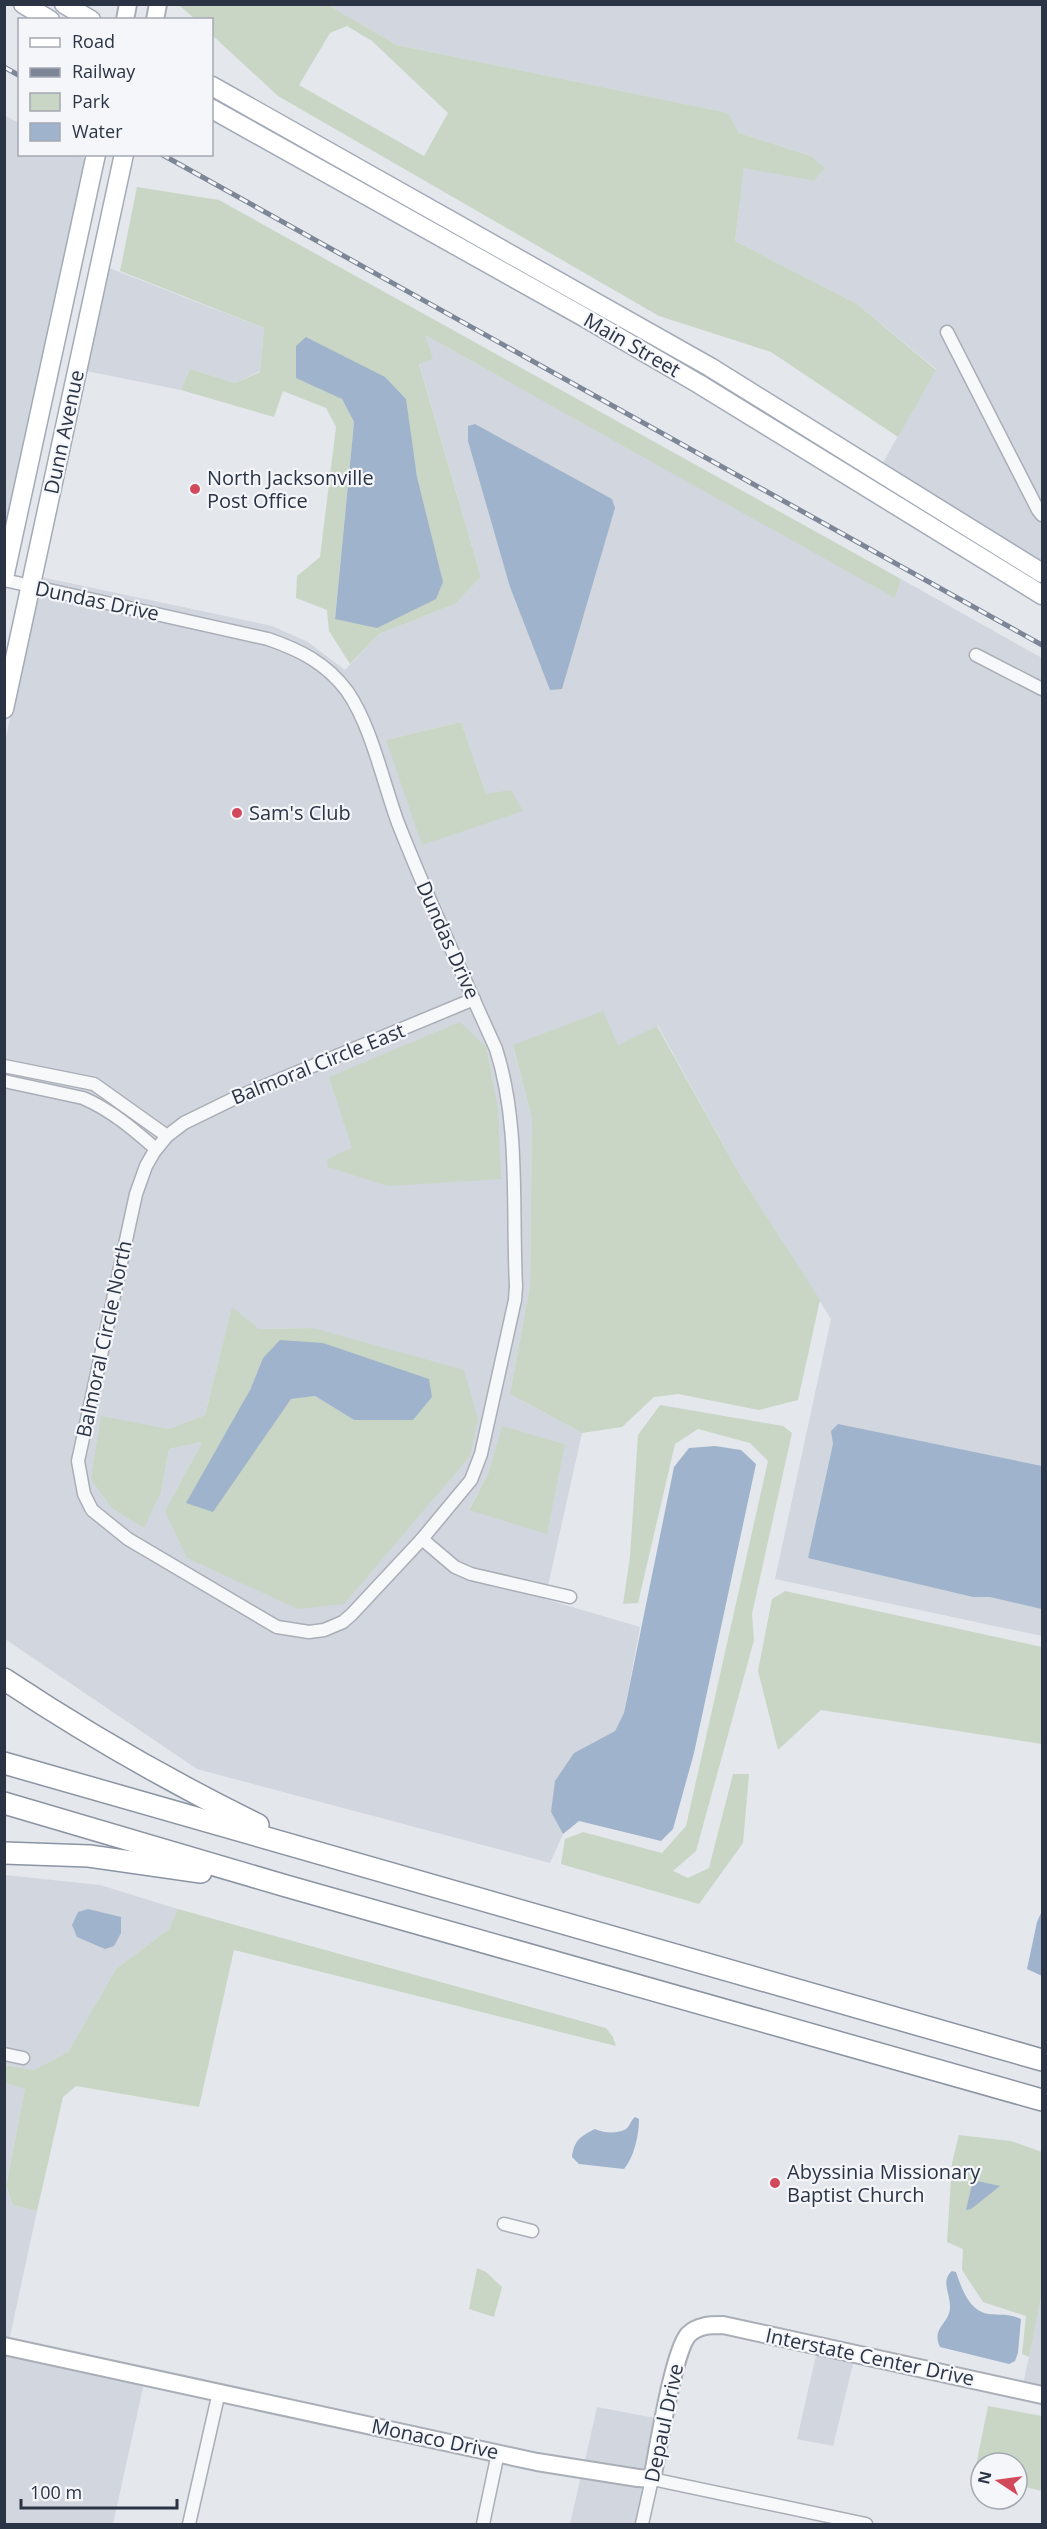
<svg xmlns="http://www.w3.org/2000/svg" width="1047" height="2529" font-family="'Open Sans',sans-serif">
<rect width="100%" height="100%" fill="#e4e7ec"/>
<!-- built -->
<g fill="#d2d6de" fill-rule="evenodd">
<polygon points="328,5 1042,5 1042,566 881,466 936,369 857,304 735,241 744,167 814,181 825,168 811,156 739,133 727,113 397,45"/>
<polygon points="4,115 19,123 20,154 77,155 87,160 4,540"/>
<polygon points="109,268 264,328 260,371 235,383 190,369 181,390 86,371"/>
<path d="M425,335l470,262 6,-18 141,79v978l-267,-57 56,-260 -91,-144 -82,-149 -40,19 -105,1 19,73 -2,166 -20,109 72,39 -37,166 95,28 -16,86 -9,18 -41,22 -23,59 12,22 -13,29 -353,-94 -192,-130 -1,-893 37,-169 231,49 36,16 37,28 34,-36 76,-30 26,-27 -62,-214zM461,722l25,72 -100,-54zM232,1308l27,21 54,-1 165,91 -313,92 37,-69 -33,7 -8,43 -61,-75 69,12 36,-14zM502,1427l63,17 -96,65 19,-35z"/>
<polygon points="5,1875 100,1885 178,1909 169,1929 116,1969 68,2052 33,2070 6,2065 5,2068"/>
<polygon points="5,2083 25,2089 6,2186 13,2205 37,2211 9,2341 5,2340"/>
<polygon points="1042,2294 1042,2389 1023,2385"/>
<polygon points="817,2351 854,2360 833,2446 797,2439"/>
<polygon points="5,2352 144,2383 113,2524 5,2524"/>
<polygon points="597,2407 660,2419 648,2463 643,2468 638,2470 584,2465"/>
<polygon points="581,2476 654,2486 646,2524 570,2524"/>
</g>
<!-- green -->
<g fill="#c9d6c5" fill-rule="evenodd">
<path d="M179,5h149l69,40 331,68 11,20 72,23 14,12 -11,13 -70,-13 -9,73 122,63 79,66 -38,67 -127,-85 -112,-36 -381,-220 -66,-61v-15l-17,-1zM347,26l25,15 76,72 -24,43 -125,-71 31,-52z"/>
<path d="M137,187l82,13 682,379 -6,19 -470,-263 8,24 -14,5 62,213 -26,27 -76,30 -29,30 -21,-33 -2,-21 -31,-12 1,-22 23,-19 16,-130 -10,-19 -43,-17 -9,26 -93,-27 9,-21 45,14 25,-11 4,-44 -144,-57zM342,399h63l12,78 -82,141 19,-196z"/>
<polygon points="461,722 486,794 511,790 523,811 422,845 386,740"/>
<polygon points="603,1011 618,1045 657,1026 740,1175 820,1300 798,1400 759,1410 678,1394 654,1397 622,1427 582,1433 510,1394 530,1285 532,1119 513,1045"/>
<polygon points="460,1022 486,1047 498,1109 501,1179 388,1186 328,1167 327,1159 352,1148 329,1077"/>
<path d="M232,1307l27,22 54,-1 151,42 14,49 -8,37 -126,148 -46,5 -111,-51 -22,-47 37,-69 -33,7 -8,43 -17,36 -32,-20 -21,-29 10,-63 68,13 36,-14zM263,1358l169,39 -20,23h-58l-39,-24 -25,3 -77,112 37,-121z"/>
<polygon points="660,1405 783,1426 792,1433 752,1614 754,1640 696,1851 673,1871 688,1878 709,1868 733,1774 749,1774 743,1843 699,1904 561,1864 565,1839 583,1832 662,1853 686,1826 768,1461 750,1443 698,1429 675,1444 638,1603 623,1604 630,1557 638,1435"/>
<polygon points="502,1426 565,1444 547,1534 469,1510 488,1474"/>
<polygon points="785,1591 1042,1647 1042,1744 821,1710 778,1750 758,1671 772,1599"/>
<polygon points="178,1909 606,2028 613,2037 616,2046 234,1950 199,2107 76,2086 63,2097 37,2211 13,2205 6,2186 25,2089 5,2083 5,2065 33,2070 68,2052 116,1969 169,1929"/>
<polygon points="959,2135 1011,2141 1042,2152 1042,2294 1029,2357 1022,2354 1026,2316 983,2302 962,2270 963,2249 947,2242 952,2163"/>
<polygon points="477,2268 486,2272 502,2287 494,2317 469,2309"/>
<polygon points="988,2406 1042,2416 1042,2491 1017,2485 1017,2463 981,2463 981,2476 974,2475"/>
</g>
<!-- water -->
<g fill="#9fb4cc">
<polygon points="306,337 385,377 406,399 417,477 443,582 436,599 377,628 335,619 354,422 342,399 296,378 296,346"/>
<polygon points="475,424 612,499 615,508 562,689 550,690 510,587 468,441 468,426"/>
<polygon points="280,1340 323,1343 429,1379 432,1397 413,1420 354,1420 315,1396 291,1399 213,1512 186,1503 250,1390 263,1358"/>
<polygon points="838,1424 1042,1466 1042,1609 990,1597 973,1597 808,1558 833,1444 831,1431"/>
<polygon points="715,1446 741,1450 756,1464 694,1753 673,1829 661,1841 579,1821 563,1834 551,1812 555,1781 574,1753 615,1731 624,1713 674,1467 689,1448"/>
<polygon points="88,1909 121,1917 121,1933 114,1946 105,1949 77,1937 72,1925 78,1912"/>
<polygon points="1042,1911 1042,1976 1027,1969 1037,1922"/>
<path d="M635,2117l4,2c0,16 -5,38 -15,50l-45,-5 -7,-7c2,-17 9,-21 23,-28 8,4 23,5 31,0 4,-3 5,-9 9,-12z"/>
<polygon points="973,2180 1000,2186 971,2209 966,2210"/>
<path d="M952,2271l4,1c6,17 13,39 33,42 13,1 21,0 32,5l-3,34 -3,8 -6,3 -69,-17c-9,-19 9,-23 10,-39 1,-13 -10,-27 2,-37z"/>
</g>
<g fill="none" stroke-linecap="round" stroke-linejoin="round">
<defs>
<g id="street">
<polyline points="947,332 1038,510 1042,515"/>
<path d="M4,580l264,59c32,11 58,24 79,52 24,34 36,91 51,132 30,76 64,151 98,226 24,75 16,159 20,237l-1,14 -34,154 -10,26 -49,59 -70,75 -9,8 -19,8 -15,2 -32,-5 -149,-88 -36,-29 -8,-16 -6,-33 58,-267 10,-28 8,-14 13,-16 17,-13 49,-24 241,-100"/>
<polyline points="976,655 1042,689"/>
<polyline points="4,1066 94,1084 167,1136"/>
<path d="M4,1081l79,17c28,12 50,31 73,51"/>
<polyline points="422,1539 455,1567 471,1574 570,1597"/>
<polyline points="4,2054 23,2058"/>
<polyline points="504,2224 532,2231"/>
<polyline points="189,2524 219,2392"/>
<polyline points="483,2524 498,2453"/>
<polyline points="642,2524 652,2479 866,2524"/>
</g>
<g id="secondary">
<polyline points="125,20 128,4"/>
<polyline points="155,20 158,4"/>
<path d="M4,2346l533,116 101,16 14,1c6,-29 21,-126 36,-144 10,-10 22,-10 35,-10l319,70"/>
</g>
<g id="primary">
<polyline points="23,4 50,20"/>
<polyline points="64,4 91,20"/>
<polyline points="212,86 710,367 1042,573"/>
<polyline points="212,109 582,316 699,384 1042,595"/>
<polyline points="4,578 96,154"/>
<polyline points="4,709 124,154"/>
</g>
<g id="highway">
<path d="M4,1679c81,54 167,103 254,146"/>
<polyline points="4,1763 1042,2060"/>
<polyline points="4,1803 286,1886 1042,2100"/>
<polyline points="4,1853 89,1856 201,1872"/>
</g>
</defs>
<!-- street casing -->
<use href="#street" stroke="#a9aeb7" stroke-width="15"/>
<!-- secondary casing -->
<use href="#secondary" stroke="#a9aeb7" stroke-width="20"/>
<!-- primary casing -->
<use href="#primary" stroke="#a3abb8" stroke-width="21"/>
<!-- highway casing -->
<use href="#highway" stroke="#8b94a3" stroke-width="24"/>
<!-- street -->
<use href="#street" stroke="#f7f8fa" stroke-width="12"/>
<!-- secondary -->
<use href="#secondary" stroke="#fff" stroke-width="16"/>
<!-- primary -->
<use href="#primary" stroke="#fff" stroke-width="18"/>
<!-- highway -->
<use href="#highway" stroke="#fff" stroke-width="21"/>
<defs>
<g id="rail">
<polyline points="4,67 20,76"/>
<polyline points="161,154 1042,645"/>
</g>
</defs>
<!-- rail casing -->
<use href="#rail" stroke="#7d8696" stroke-width="5"/>
<!-- rail -->
<use href="#rail" stroke="#f4f6f9" stroke-width="3" stroke-dasharray="9" stroke-linecap="butt"/>
</g>
<!-- markers -->
<g fill="#d1495b" stroke="#f4f6f9" stroke-width="2">
<circle cx="195" cy="489" r="6"/>
<circle cx="237" cy="813" r="6"/>
<circle cx="775" cy="2183" r="6"/>
</g>
<g text-anchor="middle" stroke-width="4.5" stroke-linejoin="round" paint-order="stroke">
<!-- street labels -->
<g font-size="20" fill="#2b3445" stroke="#f4f6f9">
<text transform="translate(632 345) rotate(30)" y="7">Main Street</text>
<text transform="translate(64 432) rotate(-78)" y="7">Dunn Avenue</text>
<text transform="translate(97 601) rotate(12)" y="7">Dundas Drive</text>
<text transform="translate(448 940) rotate(66)" y="7">Dundas Drive</text>
<text transform="translate(318 1064) rotate(-22)" y="7">Balmoral Circle East</text>
<text transform="translate(104 1339) rotate(-78)" y="7">Balmoral Circle North</text>
<text transform="translate(870 2357) rotate(12)" y="7">Interstate Center Drive</text>
<text transform="translate(664 2423) rotate(-78)" y="7">Depaul Drive</text>
<text transform="translate(435 2439) rotate(12)" y="7">Monaco Drive</text>
</g>
<!-- poi labels -->
<g font-size="20" fill="#2b3445" stroke="#f4f6f9" text-anchor="start">
<text x="207" y="485">North Jacksonville<tspan x="207" dy="23">Post Office</tspan></text>
<text x="249" y="820">Sam's Club</text>
<text x="787" y="2179">Abyssinia Missionary<tspan x="787" dy="23">Baptist Church</tspan></text>
</g>
</g>
<!-- border -->
<rect width="1047" height="2529" fill="none" stroke="#2b3445" stroke-width="12"/>
<!-- legend -->
<rect x="18" y="18" width="195" height="138" fill="#f4f6f9" stroke="#a4a8b1" stroke-width="1.5"/>
<rect x="30" y="38" width="30" height="9" fill="#ffffff" stroke="#a4a8b1" stroke-width="1.5"/>
<text x="72" y="48" font-size="18" fill="#2b3445">Road</text>
<rect x="30" y="68" width="30" height="9" fill="#7d8696" stroke="#a4a8b1" stroke-width="1.5"/>
<text x="72" y="78" font-size="18" fill="#2b3445">Railway</text>
<rect x="30" y="93" width="30" height="18" fill="#c9d6c5" stroke="#a4a8b1" stroke-width="1.5"/>
<text x="72" y="108" font-size="18" fill="#2b3445">Park</text>
<rect x="30" y="123" width="30" height="18" fill="#9fb4cc" stroke="#a4a8b1" stroke-width="1.5"/>
<text x="72" y="138" font-size="18" fill="#2b3445">Water</text>
<!-- north arrow -->
<g transform="translate(999 2481) rotate(283)"><circle r="28" fill="#f4f6f9" stroke="#a4a8b1" stroke-width="1.5"/>
<path d="M0-4.5L10 22L0 15L-10 22Z" fill="#d1495b"/>
<text y="-9" font-size="16" font-weight="bold" text-anchor="middle" fill="#2b3445">N</text>
</g>
<!-- scale -->
<path d="M21 2499v9h156v-9" fill="none" stroke="#2b3445" stroke-width="3"/>
<text x="30" y="2499" font-size="18" fill="#2b3445" stroke="#f4f6f9" stroke-width="4.5" paint-order="stroke">100 m</text>
</svg>
